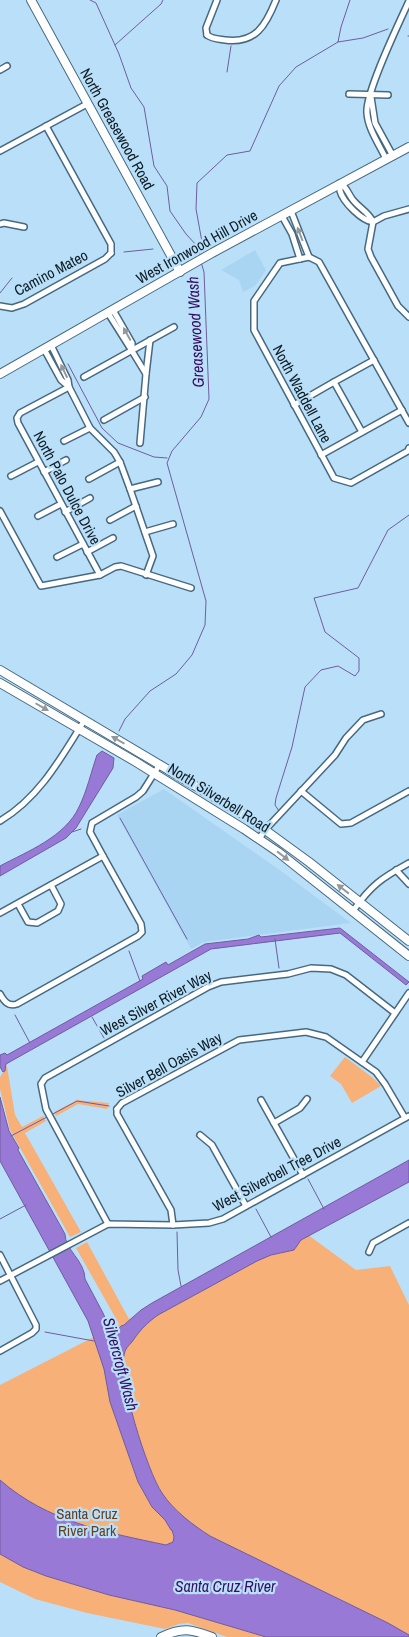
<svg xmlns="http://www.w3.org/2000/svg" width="409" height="1637" font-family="'Archivo Narrow',sans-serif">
<rect width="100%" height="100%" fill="#bae0f9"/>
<!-- built -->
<g fill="#a9d5f3">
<polygon points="255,250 266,270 255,286 243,292 239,280 221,270"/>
<polygon points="164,789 281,871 351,923 204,942 191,949 117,815"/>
</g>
<!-- green -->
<g fill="#f7b078">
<polygon points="345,1057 373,1078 381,1086 352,1103 341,1084 330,1076"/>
<polygon points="7,1066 15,1115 22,1127 43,1116 46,1121 25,1133 81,1232 70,1237 10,1130 0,1089 0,1077"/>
<polygon points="77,1100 109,1103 107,1109 78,1104 56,1116 54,1112"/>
<polygon points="300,1229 356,1270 390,1266 409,1305 409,1637 227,1637 188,1623 179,1624 165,1629 87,1613 35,1599 0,1582 0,1385 119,1324 76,1248 87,1242 129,1319"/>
</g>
<!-- water -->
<g fill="#9879d5" stroke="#6f5da0">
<path d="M102,751l12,7 -1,10 -37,60 -10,10 -66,38v-10c28,-15 65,-29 79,-59 8,-16 12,-35 18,-52z"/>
<polygon points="340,928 409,982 406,985 340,933 211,949 6,1064 5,1071 3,1072 0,1067 0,1055 5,1053 7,1055 143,979 142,976 166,962 168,965 205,944 248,939 259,935 261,937"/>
<path d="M0,1097l9,34 10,17 -1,2 47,84c0,16 20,27 20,45l18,34 11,25c2,-5 4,-12 10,-13l17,-15 11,-7 257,-143v22l-108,58 -7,10 -23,5 -14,6 -99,54c-10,7 -17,14 -24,24 -2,4 -7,7 -9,12 -9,23 23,122 37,142 12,18 31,32 48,43l178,87 21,12v2h-143l-91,-27 -66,-15 -63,-19 -23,-9 -23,-13v-74c48,42 105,52 166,65l7,-3 1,-5 -2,-7h-1l-6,-10 -13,-13 -14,-25 -28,-80 -6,-33 -16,-48 -88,-160z"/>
</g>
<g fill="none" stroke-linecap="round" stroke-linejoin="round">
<!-- stream -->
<g stroke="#6f5da0" stroke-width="1">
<polyline points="90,0 96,3 119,54 131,88 144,107 154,166 167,186 170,211 186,234 198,247 200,255"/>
<polyline points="408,36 409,36"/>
<polyline points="338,42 363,38 388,29"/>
<polyline points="115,45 161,4 163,0"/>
<polyline points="227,72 231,46"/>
<polyline points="124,252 153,249"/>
<polyline points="204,253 196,209 197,183 227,155 250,151 279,86 296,67 338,42 341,27 350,0"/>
<polyline points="0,293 12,278"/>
<polyline points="68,364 102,428 118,443 154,457 167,458"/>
<polyline points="119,731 125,719 150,691 176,674 192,655 205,625 206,601 167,463 172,451 201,417 209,399 204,272 201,262"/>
<polyline points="279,811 275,805 276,798 292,747 305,687 321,670 338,666 355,676 359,671 359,658 325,632 314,598 358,588 388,530 409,515"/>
<polyline points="120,818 187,939"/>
<polyline points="72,832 81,829"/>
<polyline points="275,939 279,968"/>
<polyline points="129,951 140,981"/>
<polyline points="15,1015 30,1043"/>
<polyline points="92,1017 104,1038"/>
<polyline points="51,1115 77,1101 109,1106"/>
<polyline points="11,1136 47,1117"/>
<polyline points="308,1179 324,1209"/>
<polyline points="256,1209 271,1237"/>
<polyline points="0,1219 26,1205"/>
<polyline points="177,1232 178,1270 181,1286"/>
<polyline points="45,1332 94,1341"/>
</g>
<defs>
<g id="street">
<path d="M207,35c5,4 11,4 18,5 31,4 41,-15 51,-40"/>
<polyline points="207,35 206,28 217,0"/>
<polyline points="0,70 7,66"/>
<polyline points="349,94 388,95"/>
<polyline points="371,97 375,123 393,156"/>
<polyline points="46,126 111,244 111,253"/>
<polyline points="0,151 87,104"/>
<path d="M386,159c-7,-15 -18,-30 -19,-46 -2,-20 32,-90 42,-112"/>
<path d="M340,183c7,4 8,11 13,17 6,8 16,12 20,22 -11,-1 -30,-20 -33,-31 0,0 0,-7 0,-8z"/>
<polyline points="409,209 384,216 373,222 368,249 371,257 398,306 409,317"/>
<polyline points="291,211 309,257"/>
<polyline points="282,216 292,234 300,259"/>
<polyline points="0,224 4,223 24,227"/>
<polyline points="0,306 12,308 24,304 105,259 111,253"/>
<polyline points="108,313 132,351 132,343 113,310"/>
<polyline points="44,349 61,380 69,387 68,380 51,345"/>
<polyline points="132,351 146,374 140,443"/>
<polyline points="146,374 150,340"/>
<polyline points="84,377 174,327"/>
<polyline points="294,405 334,382"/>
<polyline points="104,420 145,397"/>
<polyline points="409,423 319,262 309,257 280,263 254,301 254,330 334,478 351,483 408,451 409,448"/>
<polyline points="362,432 334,382 374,360"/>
<polyline points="64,441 90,428"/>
<polyline points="321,455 402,410"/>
<polyline points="44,472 66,460"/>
<polyline points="11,476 38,462"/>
<polyline points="89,479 120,462"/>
<polyline points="130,489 158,482"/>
<polyline points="0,511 41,586 100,575 115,567 121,566 191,588"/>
<polyline points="65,512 90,498"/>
<polyline points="38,516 61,504"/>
<polyline points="110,520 136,506"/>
<polyline points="145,532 173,524"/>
<polyline points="87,552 113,538"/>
<polyline points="57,557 83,544"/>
<polyline points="100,575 18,423 17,418 20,413 69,387 90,428 114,452 120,462 130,489 153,556 146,575"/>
<polyline points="301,791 341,824 351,823 409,791"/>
<path d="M0,821c39,-23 61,-63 84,-100"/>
<polyline points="259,839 265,830 335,755 346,738 363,720 381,714"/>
<polyline points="103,856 90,832 92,823 136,797 143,791 160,764"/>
<polyline points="396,870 409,884"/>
<polyline points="18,904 28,922 37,923 58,911 61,904 51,885"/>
<path d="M353,911c18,-26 29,-33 56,-48"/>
<path d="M0,913l103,-57 38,68 1,8 -4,4 -121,68c-9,3 -13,-3 -17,-10"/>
<polyline points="362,1062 409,993"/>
<polyline points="261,1100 303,1175"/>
<polyline points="117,1109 122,1103 239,1040 306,1032 326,1037 376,1072 385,1084 405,1118"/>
<polyline points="117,1109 117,1114 171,1210 173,1225"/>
<polyline points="274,1123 300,1108 307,1099"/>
<polyline points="200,1135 212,1145 246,1206"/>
<polyline points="108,1224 46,1109 41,1084 45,1078 208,987 221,982 288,974 311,968 331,969 346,975 395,1013"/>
<polyline points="369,1252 373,1243 409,1223"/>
<polyline points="0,1255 36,1325 36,1329 32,1333 0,1351"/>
<polyline points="0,1281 108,1224 173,1225 209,1223 223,1219 409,1116"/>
</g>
<g id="secondary">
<polyline points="31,0 180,272"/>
<polyline points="0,374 212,253 409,147"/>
<polyline points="0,670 246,816 309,862 409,941"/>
<polyline points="0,683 136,762 244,829 278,852 409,956"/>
<path d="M161,1637c21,-10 30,-8 51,0"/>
</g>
</defs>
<!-- street casing -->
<use href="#street" stroke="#476980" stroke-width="8"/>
<!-- secondary casing -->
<use href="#secondary" stroke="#476980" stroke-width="10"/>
<!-- street -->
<use href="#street" stroke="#fff" stroke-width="5"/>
<!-- secondary -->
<use href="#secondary" stroke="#fff" stroke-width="8"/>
</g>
<!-- one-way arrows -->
<defs><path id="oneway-solid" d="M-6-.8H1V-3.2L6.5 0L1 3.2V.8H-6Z" transform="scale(1.25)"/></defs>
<g fill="#93989d">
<use href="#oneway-solid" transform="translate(300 234) rotate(-111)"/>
<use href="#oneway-solid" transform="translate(127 334) rotate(-119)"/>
<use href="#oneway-solid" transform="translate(64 371) rotate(-116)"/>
<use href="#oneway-solid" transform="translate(42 707) rotate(30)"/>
<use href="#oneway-solid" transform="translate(118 740) rotate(-150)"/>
<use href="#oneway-solid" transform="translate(283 856) rotate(38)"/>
<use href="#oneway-solid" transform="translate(343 889) rotate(-142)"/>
</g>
<g text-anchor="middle" stroke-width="4.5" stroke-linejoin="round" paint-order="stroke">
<!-- street labels -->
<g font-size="15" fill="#0e1b25" stroke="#bae0f9">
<text transform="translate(117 129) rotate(61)" y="5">North Greasewood Road</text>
<text transform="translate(197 247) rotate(-29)" y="5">West Ironwood Hill Drive</text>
<text transform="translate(51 273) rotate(-28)" y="5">Camino Mateo</text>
<text transform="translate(302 394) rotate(62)" y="5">North Waddell Lane</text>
<text transform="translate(67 488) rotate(62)" y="5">North Palo Dulce Drive</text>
<text transform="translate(219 798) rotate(32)" y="5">North Silverbell Road</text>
<text transform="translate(156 1003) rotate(-28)" y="5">West Silver River Way</text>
<text transform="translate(169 1065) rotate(-29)" y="5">Silver Bell Oasis Way</text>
<text transform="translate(277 1174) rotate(-28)" y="5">West Silverbell Tree Drive</text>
</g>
<!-- park labels -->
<g font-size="15" fill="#643f22" stroke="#bae0f9">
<text x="87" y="1519">Santa Cruz<tspan x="87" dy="17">River Park</tspan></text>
</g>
<!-- water labels -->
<g font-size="16" font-style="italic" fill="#350e61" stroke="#bae0f9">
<text transform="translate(195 332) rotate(-93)" y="6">Greasewood Wash</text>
<text transform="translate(121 1364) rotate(75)" y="6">Silvercroft Wash</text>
<text x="225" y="1592">Santa Cruz River</text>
</g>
</g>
</svg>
